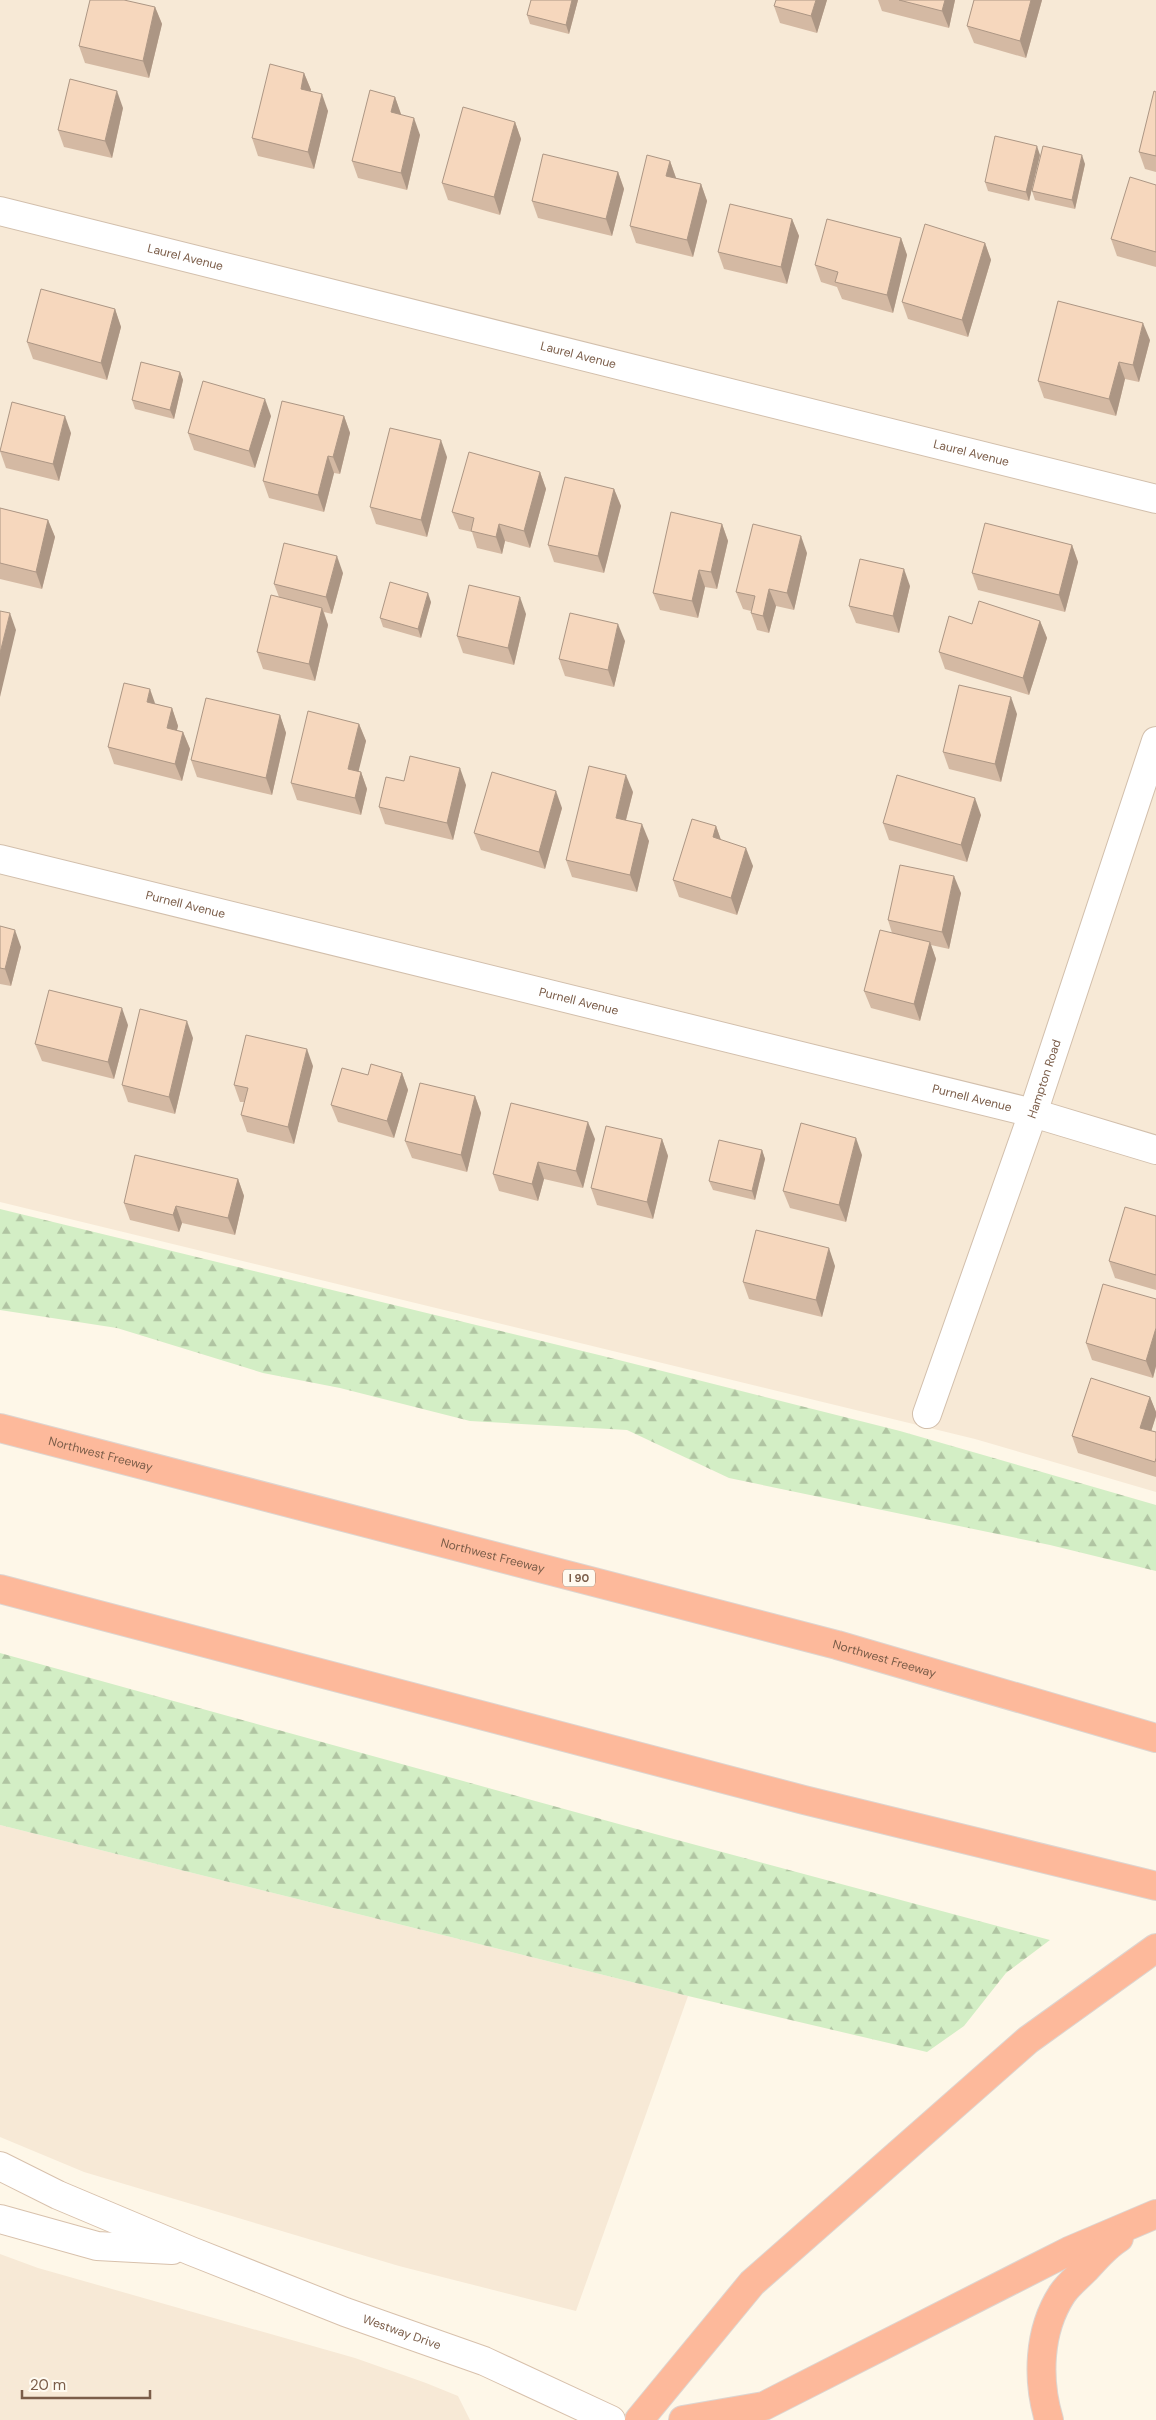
<svg xmlns="http://www.w3.org/2000/svg" width="1156" height="2420" font-family="'DM Sans',sans-serif">
<defs>
<pattern id="forest-firs" width="22" height="20" patternUnits="userSpaceOnUse" patternTransform="scale(1.25)"><rect width="22" height="20" fill="#d3eec5"/><path d="M5 1l3.5 6h-7zM16 11l3.5 6h-7z" fill="#b0c4a2"/></pattern>
</defs>
<rect width="100%" height="100%" fill="#fef7e8"/>
<!-- residential -->
<g fill="#f7e9d6">
<polygon points="0,0 1156,0 1156,1492 975,1439 0,1202"/>
<polygon points="0,1825 688,1996 576,2311 399,2266 84,2172 0,2137"/>
<polygon points="0,2254 38,2268 355,2358 426,2383 458,2396 470,2420 0,2420"/>
</g>
<!-- forest -->
<g fill="url(#forest-firs)">
<polygon points="0,1209 603,1356 900,1431 1156,1505 1156,1571 1050,1545 729,1478 627,1430 470,1421 340,1388 263,1373 117,1328 0,1310"/>
<polygon points="0,1653 655,1834 1050,1940 1006,1973 964,2026 927,2052 688,1996 0,1825"/>
</g>
<g fill="none" stroke-linecap="round" stroke-linejoin="round">
<defs>
<g id="street">
<path id="s1" d="M0,211l1156,288"/>
<path id="s2" d="M0,859l1033,254 123,37"/>
<path id="s3" d="M927,1414l106,-301 123,-372"/>
</g>
<g id="secondary">
<path id="s4" d="M0,2166l58,29 133,56 154,61 139,49 127,59"/>
<polyline points="0,2219 97,2246 172,2250"/>
</g>
<g id="highway">
<path id="s5" d="M0,1428l837,217 319,93"/>
<polyline points="0,1589 804,1800 1156,1886"/>
<polyline points="639,2420 752,2283 1028,2040 1156,1948"/>
<polyline points="683,2420 764,2406 1069,2251 1156,2214"/>
<path d="M1049,2420c-12,-40 -11,-89 13,-126 6,-9 16,-17 24,-25 10,-11 20,-23 33,-31"/>
</g>
</defs>
<!-- street casing -->
<use href="#street" stroke="#d2bfac" stroke-width="30"/>
<!-- secondary casing -->
<use href="#secondary" stroke="#d8c1ac" stroke-width="30"/>
<!-- highway casing -->
<use href="#highway" stroke="#ddd5d0" stroke-width="30"/>
<!-- street -->
<use href="#street" stroke="#fff" stroke-width="28"/>
<!-- secondary -->
<use href="#secondary" stroke="#fff" stroke-width="28"/>
<!-- highway -->
<use href="#highway" stroke="#fdb99b" stroke-width="28"/>
</g>
<!-- wall -->
<g fill="#d4b9a3">
<polygon points="578,0 569,34 530,24 527,15"/>
<polygon points="827,0 817,33 780,23 774,6"/>
<polygon points="878,0 955,0 949,28 882,11"/>
<polygon points="974,0 1042,0 1026,58 974,43 967,26"/>
<polygon points="155,7 162,24 149,78 85,63 79,46"/>
<polygon points="304,73 311,90 310,91 328,111 314,169 258,156 252,138"/>
<polygon points="1156,92 1156,172 1145,169 1139,152"/>
<polygon points="395,97 401,115 420,135 407,190 358,178 352,161"/>
<polygon points="123,108 112,158 64,147 58,130"/>
<polygon points="515,122 521,139 500,215 448,200 442,183"/>
<polygon points="1040,155 1029,201 988,191 985,182"/>
<polygon points="670,161 676,178 701,184 707,201 693,257 636,243 630,226"/>
<polygon points="1085,164 1075,209 1035,200 1032,191"/>
<polygon points="618,172 624,189 612,236 538,218 532,201"/>
<polygon points="1156,185 1156,267 1117,256 1111,239"/>
<polygon points="792,219 799,236 787,284 724,269 718,252"/>
<polygon points="901,238 907,255 893,313 842,299 837,287 821,282 815,265"/>
<polygon points="985,243 991,260 968,337 908,319 902,302"/>
<polygon points="115,309 121,327 107,380 33,359 27,342"/>
<polygon points="1150,340 1139,382 1125,379 1116,416 1044,398 1038,381"/>
<polygon points="180,372 183,380 174,419 135,409 132,400"/>
<polygon points="271,416 255,468 194,450 188,433"/>
<polygon points="344,416 350,433 340,474 334,473 324,512 269,498 263,481"/>
<polygon points="71,433 59,481 6,468 0,451"/>
<polygon points="447,457 427,537 376,524 370,507"/>
<polygon points="540,472 546,489 530,548 505,541 502,554 477,548 472,532 459,529 452,512"/>
<polygon points="614,489 621,506 604,573 554,562 548,545"/>
<polygon points="0,508 48,520 55,537 42,589 0,579"/>
<polygon points="722,524 728,541 717,589 705,587 698,618 660,610 653,593"/>
<polygon points="1072,545 1078,562 1065,612 978,590 972,573"/>
<polygon points="807,553 794,610 776,606 769,633 757,630 751,613 751,611 743,609 736,592"/>
<polygon points="343,573 332,614 324,612 328,625 315,681 263,669 257,652 279,597 274,584"/>
<polygon points="910,586 899,633 856,623 849,606"/>
<polygon points="431,602 421,638 383,627 380,618"/>
<polygon points="526,614 514,665 463,653 457,636"/>
<polygon points="1040,621 1047,638 1029,695 945,669 939,652 972,624"/>
<polygon points="625,641 614,687 565,676 559,659"/>
<polygon points="156,704 172,708 178,726 177,730 183,732 190,749 182,781 114,764 108,747"/>
<polygon points="1017,714 1001,782 949,769 943,752"/>
<polygon points="280,715 286,733 272,795 197,777 191,760"/>
<polygon points="359,724 366,741 358,771 361,772 367,789 361,815 297,800 291,783"/>
<polygon points="404,781 466,785 453,840 385,824 379,807"/>
<polygon points="633,792 626,820 649,841 637,892 572,877 566,860"/>
<polygon points="562,808 545,869 481,850 474,833"/>
<polygon points="981,815 967,862 889,840 883,823"/>
<polygon points="716,826 721,840 753,866 737,915 679,897 673,880"/>
<polygon points="961,893 949,949 931,945 936,959 920,1021 871,1008 864,991 892,933 888,920"/>
<polygon points="0,926 21,947 11,986 0,984"/>
<polygon points="128,1025 114,1079 42,1061 35,1044"/>
<polygon points="193,1038 175,1114 128,1102 122,1085"/>
<polygon points="313,1066 294,1144 247,1132 241,1115 244,1102 240,1102 234,1085"/>
<polygon points="402,1073 408,1090 394,1138 338,1122 331,1105 368,1075"/>
<polygon points="475,1096 481,1113 467,1172 412,1158 405,1141"/>
<polygon points="595,1139 583,1188 544,1179 538,1201 499,1191 493,1174"/>
<polygon points="662,1139 668,1156 653,1219 597,1205 591,1188"/>
<polygon points="762,1150 765,1159 755,1200 713,1190 709,1181"/>
<polygon points="862,1155 846,1222 790,1208 783,1191"/>
<polygon points="238,1179 244,1196 235,1235 182,1223 179,1232 130,1220 124,1203"/>
<polygon points="1156,1216 1156,1290 1115,1278 1109,1261"/>
<polygon points="835,1266 822,1317 749,1299 743,1282"/>
<polygon points="1156,1299 1156,1366 1153,1378 1092,1360 1086,1343"/>
<polygon points="1150,1397 1156,1412 1156,1416 1151,1431 1156,1432 1156,1477 1078,1453 1072,1436"/>
</g>
<!-- shaded-wall -->
<g fill="#ac9684">
<polygon points="572,0 578,0 569,34 566,25"/>
<polygon points="816,0 827,0 817,33 811,16"/>
<polygon points="945,0 955,0 949,28 942,11"/>
<polygon points="1031,0 1042,0 1026,58 1020,41"/>
<polygon points="155,7 162,24 149,78 143,61"/>
<polygon points="304,73 311,90 307,106 301,89"/>
<polygon points="117,91 123,108 112,158 105,141"/>
<polygon points="322,94 328,111 314,169 308,152"/>
<polygon points="395,97 401,114 397,129 391,112"/>
<polygon points="414,118 420,135 407,190 401,173"/>
<polygon points="515,122 521,139 500,215 494,197"/>
<polygon points="1037,146 1040,155 1029,201 1026,192"/>
<polygon points="1082,155 1085,164 1075,209 1072,200"/>
<polygon points="670,161 676,178 672,193 666,176"/>
<polygon points="618,172 624,189 612,236 606,219"/>
<polygon points="701,184 707,201 693,257 687,240"/>
<polygon points="792,219 799,236 787,284 781,267"/>
<polygon points="901,238 907,255 893,313 887,295"/>
<polygon points="985,243 991,260 968,337 962,320"/>
<polygon points="115,309 121,327 107,380 101,363"/>
<polygon points="1143,323 1150,340 1139,382 1133,365"/>
<polygon points="1119,362 1125,379 1116,416 1109,399"/>
<polygon points="180,372 183,380 174,419 170,410"/>
<polygon points="265,399 271,416 255,468 249,451"/>
<polygon points="65,416 71,433 59,481 53,464"/>
<polygon points="344,416 350,433 340,474 333,457"/>
<polygon points="441,440 447,457 427,537 421,520"/>
<polygon points="328,456 334,473 324,512 318,495"/>
<polygon points="540,472 546,489 530,548 524,531"/>
<polygon points="614,489 621,506 604,573 598,556"/>
<polygon points="48,520 55,537 42,589 36,572"/>
<polygon points="499,524 505,541 502,554 496,537"/>
<polygon points="722,524 728,541 717,589 711,572"/>
<polygon points="801,536 807,553 794,610 787,593"/>
<polygon points="1072,545 1078,562 1065,612 1059,595"/>
<polygon points="337,556 343,573 332,614 326,597"/>
<polygon points="904,569 910,586 899,633 893,616"/>
<polygon points="699,570 705,587 698,618 692,601"/>
<polygon points="769,589 776,606 769,633 763,616"/>
<polygon points="428,593 431,602 421,638 418,629"/>
<polygon points="520,597 526,614 514,665 508,648"/>
<polygon points="322,608 328,625 315,681 309,664"/>
<polygon points="10,613 16,630 0,697 0,653"/>
<polygon points="1040,621 1047,638 1029,695 1023,678"/>
<polygon points="618,624 625,641 614,687 608,670"/>
<polygon points="150,689 156,706 147,702"/>
<polygon points="1011,697 1017,714 1001,782 995,764"/>
<polygon points="172,708 178,726 173,745 167,728"/>
<polygon points="280,715 286,733 272,795 266,778"/>
<polygon points="359,724 366,741 355,786 348,769"/>
<polygon points="183,732 190,749 182,781 175,764"/>
<polygon points="460,768 466,785 453,840 447,823"/>
<polygon points="361,772 367,789 361,815 355,798"/>
<polygon points="626,775 633,792 622,835 616,818"/>
<polygon points="556,791 562,808 545,869 539,852"/>
<polygon points="975,798 981,815 967,862 961,845"/>
<polygon points="642,824 649,841 637,892 630,875"/>
<polygon points="716,826 722,843 713,837"/>
<polygon points="746,848 753,866 737,915 731,898"/>
<polygon points="954,876 961,893 949,949 942,932"/>
<polygon points="15,930 21,947 11,986 5,969"/>
<polygon points="930,942 936,959 920,1021 914,1004"/>
<polygon points="122,1008 128,1025 114,1079 108,1062"/>
<polygon points="187,1021 193,1038 175,1114 169,1097"/>
<polygon points="307,1049 313,1066 294,1144 288,1127"/>
<polygon points="402,1073 408,1090 394,1138 387,1121"/>
<polygon points="475,1096 481,1113 467,1172 461,1155"/>
<polygon points="588,1122 595,1139 583,1188 576,1171"/>
<polygon points="856,1138 862,1155 846,1222 839,1205"/>
<polygon points="662,1139 668,1156 653,1219 647,1202"/>
<polygon points="762,1150 765,1159 755,1200 752,1191"/>
<polygon points="538,1162 544,1179 538,1201 532,1184"/>
<polygon points="238,1179 244,1196 235,1235 228,1218"/>
<polygon points="176,1206 182,1223 179,1232 173,1215"/>
<polygon points="829,1248 835,1266 822,1317 816,1300"/>
<polygon points="1156,1328 1156,1366 1153,1378 1146,1361"/>
<polygon points="1150,1397 1156,1412 1156,1416 1147,1445 1140,1428"/>
</g>
<!-- building -->
<g fill="#f6d7bd" stroke="#ac9684">
<polygon points="90,0 124,0 155,7 143,61 79,46"/>
<polygon points="531,0 572,0 566,25 527,15"/>
<polygon points="776,0 816,0 811,16 774,6"/>
<polygon points="899,0 945,0 942,11"/>
<polygon points="974,0 1031,0 1020,41 967,26"/>
<polygon points="270,64 304,73 301,89 322,94 308,152 252,138"/>
<polygon points="70,79 117,91 105,141 58,130"/>
<polygon points="370,90 395,97 391,112 414,118 401,173 352,161"/>
<polygon points="1154,91 1156,92 1156,156 1139,152"/>
<polygon points="463,107 515,122 494,197 442,183"/>
<polygon points="995,136 1037,146 1026,192 985,182"/>
<polygon points="1043,146 1082,155 1072,200 1032,191"/>
<polygon points="543,154 618,172 606,219 532,201"/>
<polygon points="647,155 670,161 666,176 701,184 687,240 630,226"/>
<polygon points="1130,177 1156,185 1156,252 1111,239"/>
<polygon points="730,204 792,219 781,267 718,252"/>
<polygon points="827,219 901,238 887,295 835,282 838,272 815,265"/>
<polygon points="925,224 985,243 962,320 902,302"/>
<polygon points="41,289 115,309 101,363 27,342"/>
<polygon points="1058,301 1143,323 1133,365 1119,362 1109,399 1038,381"/>
<polygon points="141,362 180,372 170,410 132,400"/>
<polygon points="203,381 265,399 249,451 188,433"/>
<polygon points="282,401 344,416 333,457 328,456 318,495 263,481"/>
<polygon points="12,402 65,416 53,464 0,451"/>
<polygon points="390,428 441,440 421,520 370,507"/>
<polygon points="469,452 540,472 524,531 499,524 496,537 471,531 474,518 452,512"/>
<polygon points="565,477 614,489 598,556 548,545"/>
<polygon points="0,508 48,520 36,572 0,563"/>
<polygon points="671,512 722,524 711,572 699,570 692,601 653,593"/>
<polygon points="985,523 1072,545 1059,595 972,573"/>
<polygon points="753,524 801,536 787,593 769,589 763,616 751,613 755,596 736,592"/>
<polygon points="284,543 337,556 326,597 274,584"/>
<polygon points="860,559 904,569 893,616 849,606"/>
<polygon points="390,582 428,593 418,629 380,618"/>
<polygon points="469,585 520,597 508,648 457,636"/>
<polygon points="271,595 322,608 309,664 257,652"/>
<polygon points="979,601 1040,621 1023,678 939,652 949,616 972,624"/>
<polygon points="0,611 10,613 0,653"/>
<polygon points="570,613 618,624 608,670 559,659"/>
<polygon points="124,683 150,689 147,702 172,708 167,728 183,732 175,764 108,747"/>
<polygon points="959,685 1011,697 995,764 943,752"/>
<polygon points="206,698 280,715 266,778 191,760"/>
<polygon points="308,711 359,724 348,769 361,772 355,798 291,783"/>
<polygon points="410,756 460,768 447,823 379,807 386,777 404,781"/>
<polygon points="589,766 626,775 616,818 642,824 630,875 566,860"/>
<polygon points="492,772 556,791 539,852 474,833"/>
<polygon points="897,775 975,798 961,845 883,823"/>
<polygon points="692,819 716,826 713,837 746,848 731,898 673,880"/>
<polygon points="900,865 954,876 942,932 888,920"/>
<polygon points="0,926 15,930 5,969 0,968"/>
<polygon points="880,930 930,942 914,1004 864,991"/>
<polygon points="49,990 122,1008 108,1062 35,1044"/>
<polygon points="140,1009 187,1021 169,1097 122,1085"/>
<polygon points="246,1035 307,1049 288,1127 241,1115 248,1088 234,1085"/>
<polygon points="371,1064 402,1073 387,1121 331,1105 342,1068 368,1075"/>
<polygon points="420,1083 475,1096 461,1155 405,1141"/>
<polygon points="511,1103 588,1122 576,1171 538,1162 532,1184 493,1174"/>
<polygon points="801,1123 856,1138 839,1205 783,1191"/>
<polygon points="606,1126 662,1139 647,1202 591,1188"/>
<polygon points="719,1140 762,1150 752,1191 709,1181"/>
<polygon points="135,1155 238,1179 228,1218 176,1206 173,1215 124,1203"/>
<polygon points="1125,1207 1156,1216 1156,1275 1109,1261"/>
<polygon points="756,1230 829,1248 816,1300 743,1282"/>
<polygon points="1103,1284 1156,1299 1156,1328 1146,1361 1086,1343"/>
<polygon points="1091,1378 1150,1397 1140,1428 1156,1432 1156,1458 1155,1462 1072,1436"/>
</g>
<g text-anchor="middle" stroke-width="4" stroke-linejoin="round" paint-order="stroke">
<!-- shield labels -->
<rect fill="#fffaf0" stroke="#a38c7b" stroke-width="1" x="563" y="1569.5" width="32" height="17" rx="4"/>
<g font-size="11" font-weight="bold" fill="#7b5d49">
<text x="579" y="1582">I 90</text>
</g>
<!-- street labels -->
<g font-size="12" fill="#7b5d49" stroke="#fffaf0">
<text dy="4" stroke="none"><textPath href="#s1" startOffset="191">Laurel Avenue</textPath></text>
<text dy="4" stroke="none"><textPath href="#s1" startOffset="596">Laurel Avenue</textPath></text>
<text dy="4" stroke="none"><textPath href="#s1" startOffset="1001">Laurel Avenue</textPath></text>
<text dy="4" stroke="none"><textPath href="#s2" startOffset="191">Purnell Avenue</textPath></text>
<text dy="4" stroke="none"><textPath href="#s2" startOffset="596">Purnell Avenue</textPath></text>
<text dy="4" stroke="none"><textPath href="#s3" startOffset="355">Hampton Road</textPath></text>
<text dy="4" stroke="none"><textPath href="#s2" startOffset="1001">Purnell Avenue</textPath></text>
<text dy="4" stroke="none"><textPath href="#s5" startOffset="104">Northwest Freeway</textPath></text>
<text dy="4" stroke="none"><textPath href="#s5" startOffset="509">Northwest Freeway</textPath></text>
<text dy="4" stroke="none"><textPath href="#s5" startOffset="914">Northwest Freeway</textPath></text>
<text dy="4" stroke="none"><textPath href="#s4" startOffset="435">Westway Drive</textPath></text>
</g>
</g>
<!-- scale -->
<path d="M22 2390v8h128v-8" fill="none" stroke="#7b5d49" stroke-width="2.5"/>
<text x="30" y="2390" font-size="15" fill="#7b5d49" stroke="#fffaf0" stroke-width="4" paint-order="stroke">20 m</text>
</svg>
